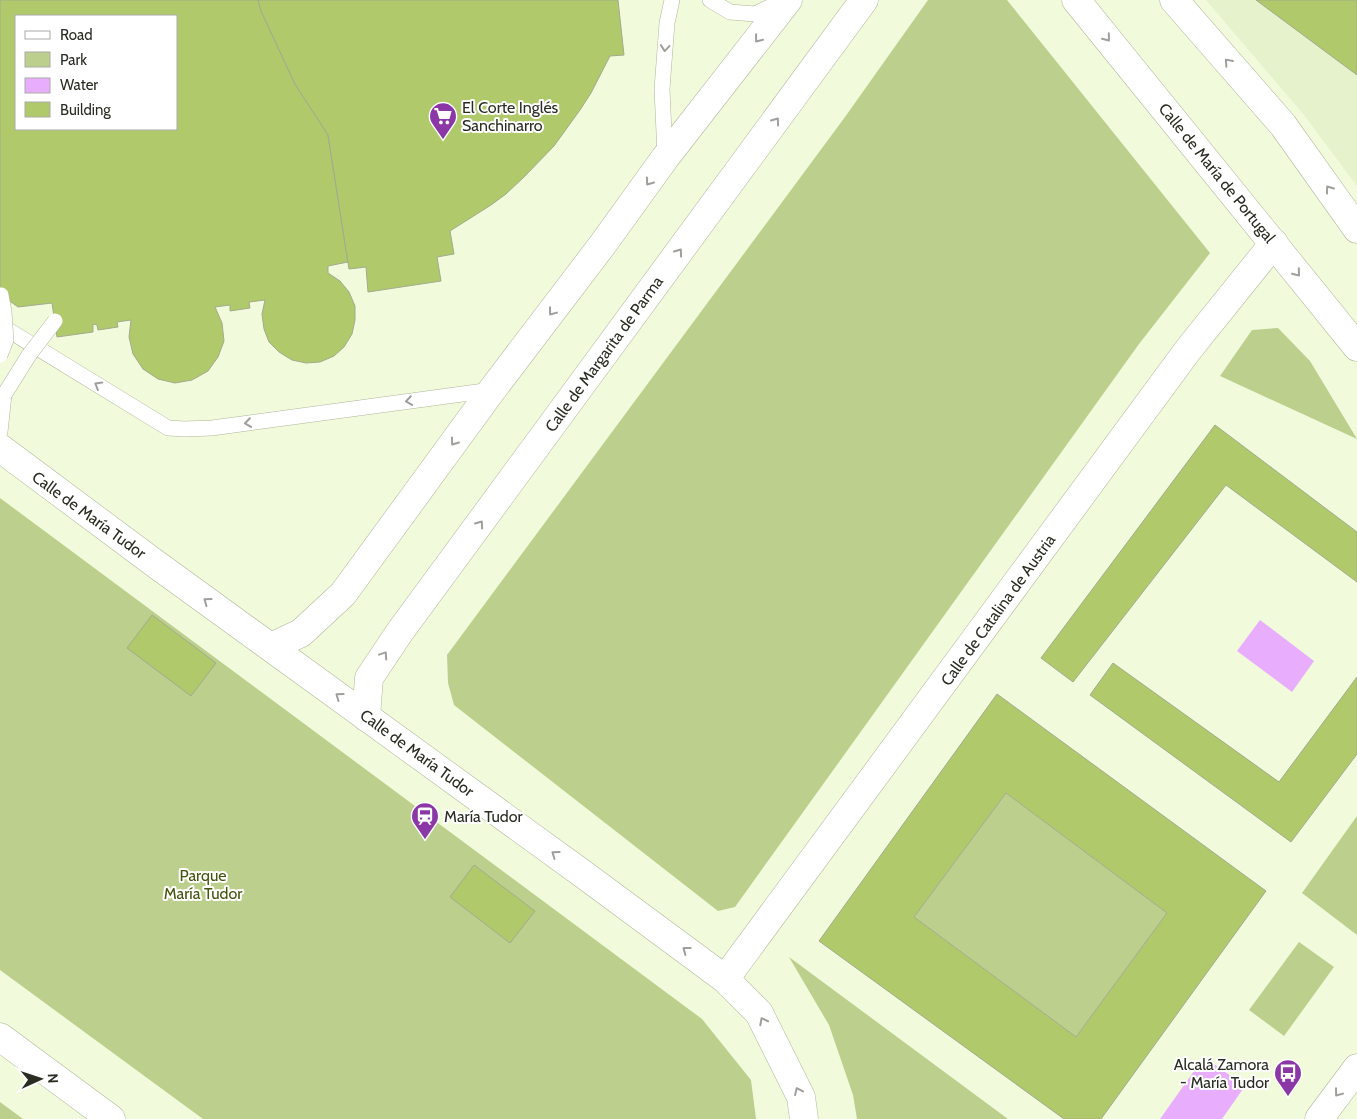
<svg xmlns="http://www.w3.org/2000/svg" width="1357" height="1119" viewBox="0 0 1357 1119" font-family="Cabin,sans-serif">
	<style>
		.built { fill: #e6f2cc }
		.green { fill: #bccf8c }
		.water { fill: #e8adfc }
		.building { fill: #b0c96b; stroke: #a2ab8e; fill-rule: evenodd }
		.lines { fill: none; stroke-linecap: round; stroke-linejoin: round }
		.lane-casing { stroke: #adb699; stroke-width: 16 }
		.street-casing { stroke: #adb699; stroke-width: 29 }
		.secondary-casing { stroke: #adb699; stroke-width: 29 }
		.lane { stroke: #fff; stroke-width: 15 }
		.street { stroke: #fff; stroke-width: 28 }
		.secondary { stroke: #fff; stroke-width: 28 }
		.lane-bridge-casing { stroke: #adb699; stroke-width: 16; stroke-linecap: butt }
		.lane-bridge { stroke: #fff; stroke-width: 15 }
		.oneway { stroke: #9fa09c }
		.labels { text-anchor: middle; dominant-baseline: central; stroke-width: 4; stroke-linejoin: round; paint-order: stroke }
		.poi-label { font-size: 16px; fill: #2a2d22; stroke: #fff; text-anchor: start }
		.street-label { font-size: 16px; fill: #2a2d22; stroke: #fff }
		.park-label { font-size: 16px; fill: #45540e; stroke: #fff }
	</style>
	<rect width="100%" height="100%" fill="#f1fbdc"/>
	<!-- built -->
	<path class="built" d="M 1206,0 L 1357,0 L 1357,186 L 1304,115 Z"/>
	<!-- green -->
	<g class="green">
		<path d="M 928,0 L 1007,0 L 1210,253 L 1139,344 L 735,907 L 718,911 L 454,705 L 448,683 L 447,655 L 845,117 Z"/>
		<path d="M 1278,328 L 1310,361 L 1357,439 L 1220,376 L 1252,330 Z"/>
		<path d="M 0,498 L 702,1019 L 751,1080 L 756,1119 L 203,1119 L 0,970 Z"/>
		<path d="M 1006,793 L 1167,913 L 1076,1037 L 914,917 Z"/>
		<path d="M 1357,816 L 1357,935 L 1302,893 Z"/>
		<path d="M 1299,942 L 1334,967 L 1284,1036 L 1249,1010 Z"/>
		<path d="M 789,957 L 1008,1119 L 857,1119 L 853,1095 L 829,1025 Z"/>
		<path d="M 0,1102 L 23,1119 L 0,1119 Z"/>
	</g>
	<!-- water -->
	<g class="water">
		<path d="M 1260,620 L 1314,661 L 1292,692 L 1237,651 Z"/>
		<path d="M 1204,1057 L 1245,1086 L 1222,1119 L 1160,1119 Z"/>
	</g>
	<!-- building -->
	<g class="building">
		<path d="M 0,0 L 258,0 L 261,11 L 295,84 L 328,135 L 348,262 L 328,266 L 328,273 L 340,281 L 349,292 L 355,306 L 355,320 L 352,334 L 344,347 L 334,356 L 320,362 L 306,363 L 292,360 L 279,352 L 269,342 L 264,329 L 262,314 L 265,300 L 249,302 L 250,308 L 230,311 L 230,305 L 215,307 L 222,323 L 224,341 L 218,357 L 208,371 L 192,380 L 175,383 L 158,379 L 143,369 L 133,354 L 129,337 L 131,320 L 117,322 L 118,327 L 98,330 L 97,325 L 93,324 L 93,332 L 57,337 L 52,303 L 18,307 L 0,294 ZM 16,16 L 176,16 L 176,129 L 16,129 Z"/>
		<path d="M 258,0 L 618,0 L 624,55 L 610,56 L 591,93 L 580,110 L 554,146 L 524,177 L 506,194 L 491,205 L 450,231 L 454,254 L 437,257 L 441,281 L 368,292 L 366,267 L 349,269 L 328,135 L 295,84 L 261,11 Z"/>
		<path d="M 1256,0 L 1357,0 L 1357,75 Z"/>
		<path d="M 1215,425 L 1357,532 L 1357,582 L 1226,485 L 1073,682 L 1041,658 Z"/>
		<path d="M 152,615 L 216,663 L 191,696 L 127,648 Z"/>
		<path d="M 1113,663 L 1279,782 L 1357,677 L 1357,754 L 1291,842 L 1090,695 Z"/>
		<path d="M 997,694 L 1266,891 L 1101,1119 L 1064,1119 L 819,941 ZM 1006,793 L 1167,913 L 1076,1037 L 914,917 Z"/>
		<path d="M 474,865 L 535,911 L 510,943 L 450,897 Z"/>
	</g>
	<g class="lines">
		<!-- lane casing -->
		<g class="lane-casing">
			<g id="lane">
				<path d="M 710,0 L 730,12 L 755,14 L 780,2"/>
				<path d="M 665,155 L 662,89 L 667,23 L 672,0"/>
				<path d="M 0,325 L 168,428 L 184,429 L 212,428 L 492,390"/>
				<path d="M 0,432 L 4,395"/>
			</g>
		</g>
		<!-- street casing -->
		<g class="street-casing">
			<g id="street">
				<path d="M 1076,0 L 1357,347"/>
				<path d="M 1174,0 L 1283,125 L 1357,229"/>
				<path d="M 0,448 L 153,562 L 583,874 L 725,979 L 759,1013 L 801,1097 L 804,1119"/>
				<path d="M 271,647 L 301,633 L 343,594 L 492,390 L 603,244 L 665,158 L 788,0"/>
				<path d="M 366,717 L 369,678 L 399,633 L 864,0"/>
				<path d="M 725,979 L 1188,350 L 1274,243"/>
				<path d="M 0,1037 L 111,1119"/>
			</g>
		</g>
		<!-- secondary casing -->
		<g class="secondary-casing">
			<path id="secondary" d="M 1319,1119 L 1357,1068"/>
		</g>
		<!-- lane -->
		<use href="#lane" class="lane"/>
		<!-- street -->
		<use href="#street" class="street"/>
		<!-- secondary -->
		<use href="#secondary" class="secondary"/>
		<!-- lane-bridge casing -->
		<g class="lane-bridge-casing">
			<g id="lane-bridge">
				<path d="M 0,355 L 6,340 L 4,312 L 1,295"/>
				<path d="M 4,395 L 29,355 L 55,321"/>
			</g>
		</g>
		<!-- lane-bridge -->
		<use href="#lane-bridge" class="lane-bridge"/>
	</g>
	<!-- one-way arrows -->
	<defs><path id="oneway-chevron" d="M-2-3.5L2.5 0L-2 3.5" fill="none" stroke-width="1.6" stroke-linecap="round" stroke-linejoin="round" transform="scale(1.25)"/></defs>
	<g class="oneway">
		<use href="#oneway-chevron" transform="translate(1107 38) rotate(51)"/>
		<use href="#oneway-chevron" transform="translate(758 39) rotate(128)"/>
		<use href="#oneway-chevron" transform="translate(665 48) rotate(95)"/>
		<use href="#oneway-chevron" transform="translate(1228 62) rotate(-131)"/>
		<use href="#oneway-chevron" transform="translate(776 121) rotate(-54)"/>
		<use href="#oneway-chevron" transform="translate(649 182) rotate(126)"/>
		<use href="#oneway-chevron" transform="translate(1329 189) rotate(-126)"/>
		<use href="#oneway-chevron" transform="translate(679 252) rotate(-54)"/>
		<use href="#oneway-chevron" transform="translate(1297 273) rotate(51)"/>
		<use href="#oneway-chevron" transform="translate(552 312) rotate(127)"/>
		<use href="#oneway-chevron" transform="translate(98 385) rotate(-149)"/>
		<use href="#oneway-chevron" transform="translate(409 401) rotate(172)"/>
		<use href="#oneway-chevron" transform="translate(248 423) rotate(172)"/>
		<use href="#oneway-chevron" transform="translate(454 442) rotate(126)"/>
		<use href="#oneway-chevron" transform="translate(480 524) rotate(-54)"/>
		<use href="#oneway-chevron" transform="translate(207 601) rotate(-144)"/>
		<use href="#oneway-chevron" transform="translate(384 655) rotate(-56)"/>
		<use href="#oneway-chevron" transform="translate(339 696) rotate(-144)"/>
		<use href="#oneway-chevron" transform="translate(555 854) rotate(-144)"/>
		<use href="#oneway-chevron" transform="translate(686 950) rotate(-143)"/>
		<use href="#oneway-chevron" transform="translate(763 1021) rotate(-117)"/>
		<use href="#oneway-chevron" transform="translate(798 1091) rotate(-115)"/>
		<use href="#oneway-chevron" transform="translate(1338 1093) rotate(127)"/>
	</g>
	<!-- icons -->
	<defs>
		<g id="supermarket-pin" transform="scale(1.4375)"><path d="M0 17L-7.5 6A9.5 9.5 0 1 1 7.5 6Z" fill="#8b37a5" stroke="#fff"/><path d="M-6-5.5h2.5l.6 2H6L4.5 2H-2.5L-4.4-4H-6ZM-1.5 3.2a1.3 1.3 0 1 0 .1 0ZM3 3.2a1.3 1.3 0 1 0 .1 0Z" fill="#fff"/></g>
		<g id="station-pin" transform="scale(1.4375)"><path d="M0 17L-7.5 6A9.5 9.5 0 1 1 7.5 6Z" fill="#8b37a5" stroke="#fff"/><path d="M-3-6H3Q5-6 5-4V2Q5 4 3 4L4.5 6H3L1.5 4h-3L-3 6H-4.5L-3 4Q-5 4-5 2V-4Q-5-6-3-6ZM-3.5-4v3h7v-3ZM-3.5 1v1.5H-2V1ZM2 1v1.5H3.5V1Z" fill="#fff"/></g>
		<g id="bus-pin" transform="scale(1.4375)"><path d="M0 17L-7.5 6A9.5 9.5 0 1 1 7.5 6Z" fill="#8b37a5" stroke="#fff"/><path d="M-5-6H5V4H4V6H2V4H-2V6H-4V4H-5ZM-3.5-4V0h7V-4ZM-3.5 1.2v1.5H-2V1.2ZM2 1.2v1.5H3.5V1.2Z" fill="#fff"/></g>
	</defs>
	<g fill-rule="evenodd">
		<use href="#supermarket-pin" x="443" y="116"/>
		<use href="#station-pin" x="425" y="816"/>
		<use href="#bus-pin" x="1288" y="1073"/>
	</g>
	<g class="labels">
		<!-- poi labels -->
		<g class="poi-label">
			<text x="462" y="107">El Corte Inglés<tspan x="462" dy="18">Sanchinarro</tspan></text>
			<text x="444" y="816">María Tudor</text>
			<text x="1269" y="1064" text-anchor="end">Alcalá Zamora<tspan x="1269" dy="18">- María Tudor</tspan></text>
		</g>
		<!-- street labels -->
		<g class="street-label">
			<text transform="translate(1217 173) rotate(51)">Calle de María de Portugal</text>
			<text transform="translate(604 354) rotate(-54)">Calle de Margarita de Parma</text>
			<text transform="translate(89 515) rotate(36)">Calle de María Tudor</text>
			<text transform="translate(998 610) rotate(-54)">Calle de Catalina de Austria</text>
			<text transform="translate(417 753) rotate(36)">Calle de María Tudor</text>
		</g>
		<!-- park labels -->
		<g class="park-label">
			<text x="203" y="875">Parque<tspan x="203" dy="18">María Tudor</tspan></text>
		</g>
	</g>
	<!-- legend -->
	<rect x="15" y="15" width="162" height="115" fill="#ffffff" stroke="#aaaba7"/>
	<rect x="25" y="31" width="25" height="8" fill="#ffffff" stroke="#aaaba7"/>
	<text x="60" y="40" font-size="15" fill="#2a2d22">Road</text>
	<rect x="25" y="52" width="25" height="15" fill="#bccf8c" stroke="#aaaba7"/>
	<text x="60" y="65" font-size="15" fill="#2a2d22">Park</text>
	<rect x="25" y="78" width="25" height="15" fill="#e8adfc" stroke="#aaaba7"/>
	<text x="60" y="90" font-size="15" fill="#2a2d22">Water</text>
	<rect x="25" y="102" width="25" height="15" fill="#b0c96b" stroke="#aaaba7"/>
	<text x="60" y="115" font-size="15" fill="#2a2d22">Building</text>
	<!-- north arrow -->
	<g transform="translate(40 1079) rotate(87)" stroke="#ffffff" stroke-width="4" paint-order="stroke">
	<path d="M0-4L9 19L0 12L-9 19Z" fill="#2a2d22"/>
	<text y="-8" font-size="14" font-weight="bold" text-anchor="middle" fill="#2a2d22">N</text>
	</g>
</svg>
